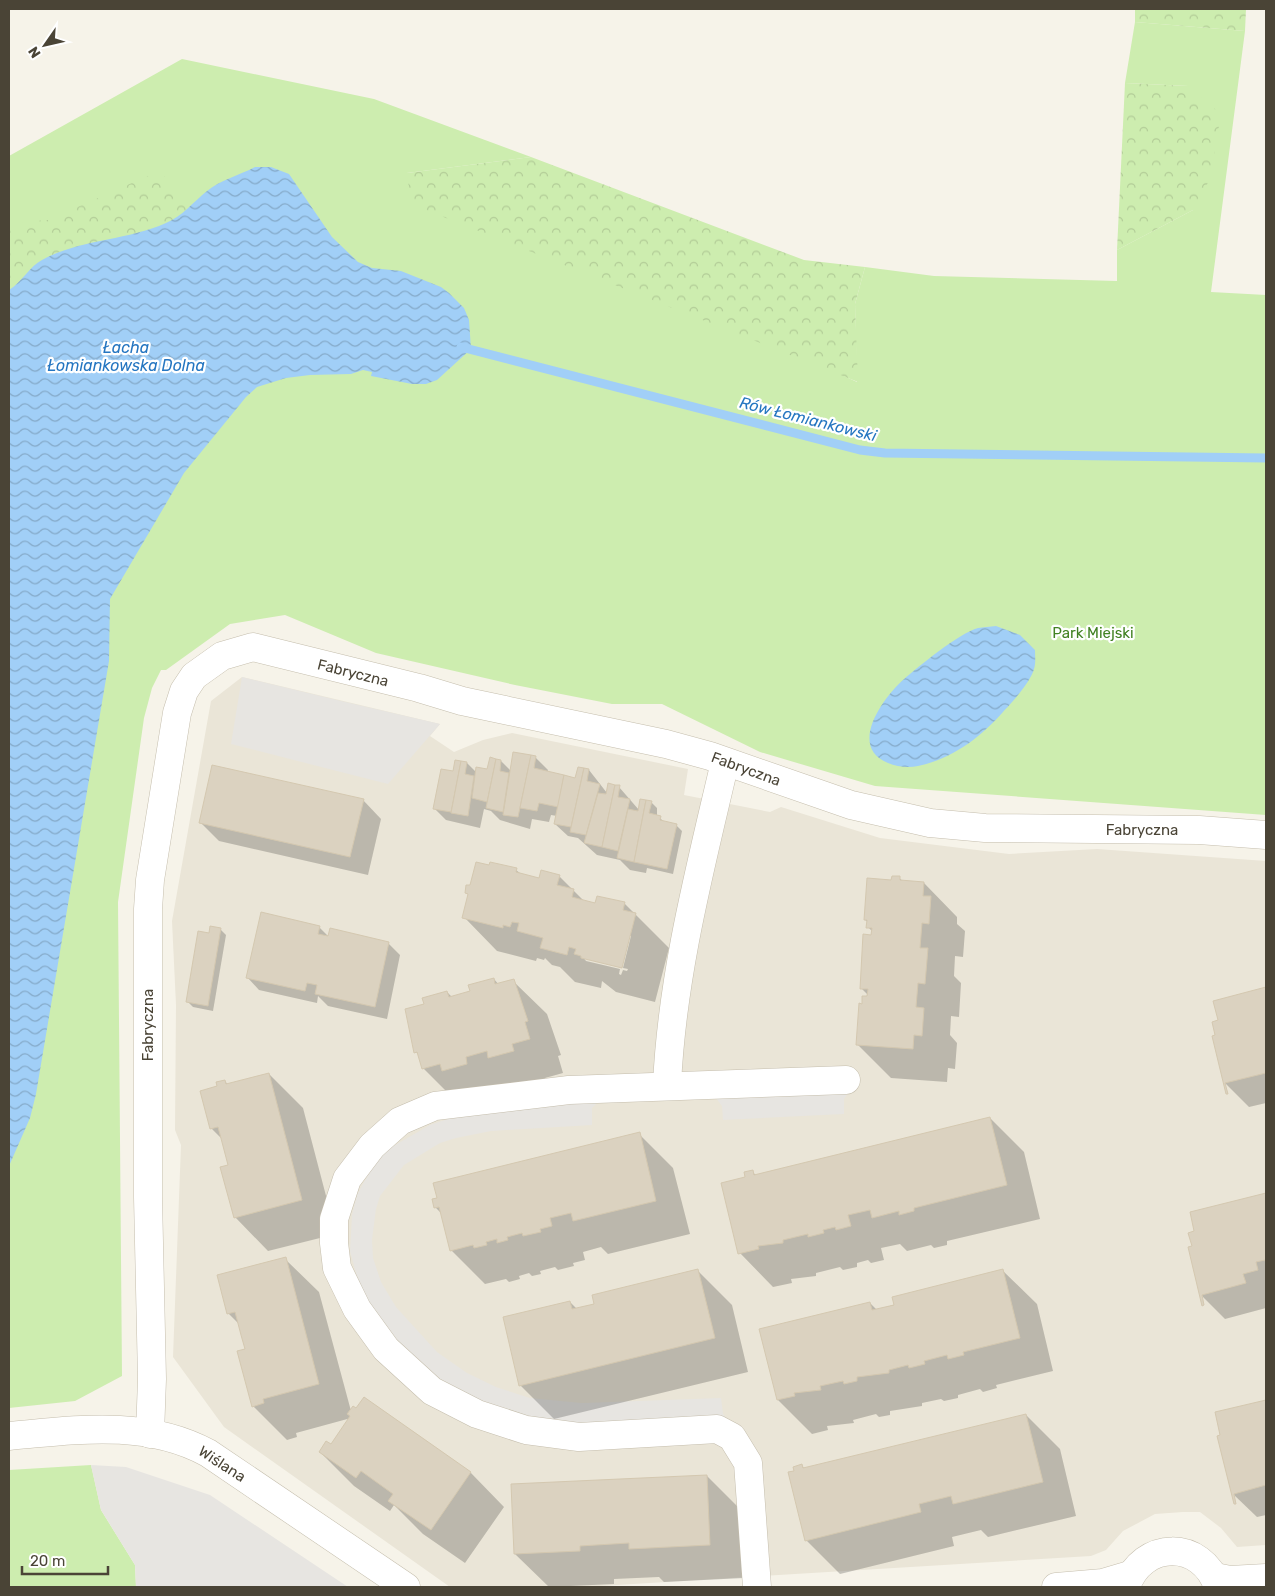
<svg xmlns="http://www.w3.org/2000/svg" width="1275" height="1596" viewBox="0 0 1275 1596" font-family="Rubik,sans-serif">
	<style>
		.residential { fill: #eae5d7 }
		.green { fill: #cdedaf }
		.forest { fill: url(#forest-crowns) }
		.parking { fill: #e7e5e1 }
		.water { fill: url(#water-waves) }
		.shadow { fill: #0003; fill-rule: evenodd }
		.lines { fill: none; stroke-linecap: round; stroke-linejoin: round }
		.stream { stroke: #a1cff7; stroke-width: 9 }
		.building { fill: #dbd2c0; stroke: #d4c8b0 }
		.minor-casing { stroke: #c5bead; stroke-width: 29 }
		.minor { stroke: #fff; stroke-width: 28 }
		.labels { text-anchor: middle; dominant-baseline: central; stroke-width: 4.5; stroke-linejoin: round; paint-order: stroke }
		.park-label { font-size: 15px; fill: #428223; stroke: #fff }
		.street-label { font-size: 15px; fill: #4a4436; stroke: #fff }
		.water-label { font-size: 16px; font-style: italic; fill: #2576c1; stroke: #fff }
	</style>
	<defs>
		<pattern id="forest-crowns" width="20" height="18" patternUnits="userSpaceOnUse" patternTransform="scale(1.25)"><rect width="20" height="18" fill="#cdedaf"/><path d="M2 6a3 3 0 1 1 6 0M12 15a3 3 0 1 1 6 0" fill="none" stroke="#b2cc97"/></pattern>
		<pattern id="water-waves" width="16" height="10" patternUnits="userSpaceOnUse" patternTransform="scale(1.25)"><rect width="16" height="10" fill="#a1cff7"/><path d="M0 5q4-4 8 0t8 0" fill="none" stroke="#85aac9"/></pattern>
	</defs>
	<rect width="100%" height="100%" fill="#f6f3e9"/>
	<!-- residential -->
	<path class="residential" d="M 242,677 L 440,724 L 430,736 L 454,752 L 483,740 L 512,733 L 688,769 L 684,795 L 770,812 L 781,807 L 880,838 L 1009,854 L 1097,849 L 1266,861 L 1266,1545 L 1237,1547 L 1221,1528 L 1200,1512 L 1183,1512 L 1155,1514 L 1123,1531 L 1106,1550 L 1091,1556 L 584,1587 L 450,1587 L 224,1427 L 173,1357 L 181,1145 L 175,1130 L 176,1005 L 172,921 L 211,701 Z"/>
	<!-- green -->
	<g class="green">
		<path d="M 1135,22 L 1245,31 L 1211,292 L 1266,295 L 1266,815 L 875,786 L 760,752 L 662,704 L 612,704 L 515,685 L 376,653 L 285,615 L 230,624 L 166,670 L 161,670 L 152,688 L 144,718 L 118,902 L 122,1376 L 75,1401 L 9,1408 L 9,156 L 182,59 L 374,99 L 531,157 L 407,173 L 857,382 L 855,304 L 865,267 L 934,276 L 1117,281 L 1117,250 L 1193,210 L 1188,86 L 1125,83 Z"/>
		<path d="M 91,1465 L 101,1510 L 135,1565 L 136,1587 L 9,1587 L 9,1470 Z"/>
	</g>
	<!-- forest -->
	<g class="forest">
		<path d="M 1135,9 L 1246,9 L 1245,31 L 1135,22 Z"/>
		<path d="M 1125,83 L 1188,86 L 1221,114 L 1210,179 L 1193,210 L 1117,250 Z"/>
		<path d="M 531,157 L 804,260 L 865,267 L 855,304 L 858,382 L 411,204 L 407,173 Z"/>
		<path d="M 159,171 L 194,205 C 185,211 175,220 165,224 C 128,239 86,240 50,256 C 33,264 24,280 9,290 L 9,223 L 48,220 Z"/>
	</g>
	<!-- parking -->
	<g class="parking">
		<path d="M 242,677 L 341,701 L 440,724 L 388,784 L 231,744 Z"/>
		<path d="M 849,1092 L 844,1099 L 844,1114 L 723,1120 L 722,1106 L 716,1098 Z"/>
		<path d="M 598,1102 L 592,1108 L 592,1125 L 491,1131 L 456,1138 L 440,1143 L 404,1165 L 380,1196 L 376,1209 L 372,1240 L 373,1258 L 381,1282 L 396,1307 L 437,1352 L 467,1373 L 496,1387 L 530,1398 L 582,1403 L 721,1398 L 723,1414 L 728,1420 L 607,1425 L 546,1423 L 495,1409 L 432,1375 L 390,1335 L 371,1308 L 360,1288 L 350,1251 L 352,1215 L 357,1195 L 364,1182 L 375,1164 L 390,1148 L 430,1125 L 466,1113 L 495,1108 Z"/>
		<path d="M 91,1465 L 126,1467 L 210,1495 L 348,1587 L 136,1587 L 135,1565 L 101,1510 Z"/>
	</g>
	<!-- water -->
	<g class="water">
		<path d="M 255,167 L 271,167 L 289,174 L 332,237 L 358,262 L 372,268 L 401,271 L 441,287 L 449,293 L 464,308 L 469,320 L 471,349 L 437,380 L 426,384 L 412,384 L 371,376 L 372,372 L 363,370 L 351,374 L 310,375 L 286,378 L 257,387 L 246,397 L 184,473 L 110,599 L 109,661 L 36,1094 L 30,1118 L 9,1166 L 9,290 C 22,282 30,266 42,260 C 80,239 126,241 166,223 C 183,216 193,202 207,191 C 220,180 240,175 255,167 Z"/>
		<path d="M 996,626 L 1020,635 L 1035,650 C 1035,656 1036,663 1034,669 C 1031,681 1012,703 1003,712 C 981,737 952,759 918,766 C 909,768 897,767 888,763 C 848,747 882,699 903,680 C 918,667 959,633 978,628 C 983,627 990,627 996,626 Z"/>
	</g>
	<!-- shadow -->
	<g class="shadow">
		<path d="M 514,754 L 536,758 L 548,770 L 547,773 L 576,780 L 579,768 L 589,770 L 607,793 L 619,787 L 639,810 L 651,802 L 657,808 L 657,816 L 666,823 L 676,825 L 682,831 L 673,874 L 647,868 L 646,873 L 630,870 L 620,860 L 597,855 L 578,838 L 568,836 L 555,824 L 557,816 L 551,815 L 549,822 L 532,819 L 530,829 L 500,820 L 491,811 L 484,809 L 480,828 L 446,820 L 434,808 L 454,773 L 456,761 L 467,763 L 476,772 L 488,770 L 491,759 L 501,761 L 511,771 Z"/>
		<path d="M 363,800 L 381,819 L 368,875 L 219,841 L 200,822 Z"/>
		<path d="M 516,870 L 521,874 L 540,879 L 559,876 L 585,902 L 596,905 L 624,903 L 669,948 L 655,1002 L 616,992 L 602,981 L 601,988 L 575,982 L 560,967 L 552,965 L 545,958 L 544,960 L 537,958 L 536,961 L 497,951 L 464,917 L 469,895 L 466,892 ZM 628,936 L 631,936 L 623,968 L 628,969 L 627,971 L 623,970 L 621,975 L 619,974 L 620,969 L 586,961 L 583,957 Z"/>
		<path d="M 899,878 L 904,882 L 924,883 L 957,917 L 957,924 L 965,931 L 963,957 L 955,956 L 954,976 L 961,983 L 959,1017 L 951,1016 L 950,1035 L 957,1043 L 955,1069 L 948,1068 L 947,1082 L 891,1078 L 858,1045 L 863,1005 L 869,996 L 861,988 L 873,932 L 868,927 L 868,922 L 865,920 L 893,881 Z"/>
		<path d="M 319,927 L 329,937 L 388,943 L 400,955 L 387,1019 L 328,1006 L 318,996 L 317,1003 L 259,990 L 247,977 Z"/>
		<path d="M 220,929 L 226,935 L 213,1011 L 193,1007 L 188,1002 L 210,934 Z"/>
		<path d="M 494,979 L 499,985 L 513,981 L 547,1014 L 561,1055 L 558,1056 L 563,1073 L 545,1078 L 547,1084 L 457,1102 L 423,1068 L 420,1056 L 416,1052 L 425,1005 L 447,992 L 452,997 L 471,992 Z"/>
		<path d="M 1266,989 L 1266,1103 L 1249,1107 L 1225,1083 L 1217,1036 L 1220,1021 L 1215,1001 Z"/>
		<path d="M 269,1074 L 303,1108 L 336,1234 L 268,1251 L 235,1217 L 230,1166 L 223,1140 L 212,1129 L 202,1092 L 219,1087 L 225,1081 L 228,1085 Z"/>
		<path d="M 990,1118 L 1024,1152 L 1040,1219 L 947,1241 L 947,1245 L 934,1248 L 931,1245 L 907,1251 L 900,1244 L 881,1248 L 884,1260 L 871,1263 L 868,1260 L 857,1263 L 857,1267 L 843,1270 L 840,1267 L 816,1273 L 816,1276 L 791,1279 L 792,1283 L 773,1287 L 740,1253 L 746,1178 L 752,1172 L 756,1175 Z"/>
		<path d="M 639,1134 L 673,1168 L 690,1234 L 608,1254 L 601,1247 L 583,1252 L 585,1260 L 573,1263 L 574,1266 L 558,1270 L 555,1267 L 540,1271 L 541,1274 L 532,1276 L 529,1273 L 519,1276 L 520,1279 L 509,1282 L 506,1279 L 485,1284 L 451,1250 L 442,1214 L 436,1208 Z"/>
		<path d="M 1266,1194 L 1266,1308 L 1225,1319 L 1201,1295 L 1193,1247 L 1196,1232 L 1191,1213 Z"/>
		<path d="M 285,1259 L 319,1292 L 351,1411 L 356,1410 L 364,1399 L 471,1473 L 504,1507 L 465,1563 L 423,1534 L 394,1505 L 390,1511 L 354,1486 L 320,1452 L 331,1446 L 351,1418 L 296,1433 L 297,1437 L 287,1440 L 253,1406 L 247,1350 L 240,1325 L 228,1313 Z"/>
		<path d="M 698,1271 L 732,1305 L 748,1372 L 554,1419 L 520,1385 L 570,1302 L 577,1309 L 595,1304 Z"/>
		<path d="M 1003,1271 L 1037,1304 L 1053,1371 L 996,1385 L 997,1388 L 983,1392 L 980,1389 L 958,1395 L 958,1398 L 944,1401 L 941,1399 L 922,1403 L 922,1406 L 890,1411 L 890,1415 L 879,1417 L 876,1414 L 853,1420 L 854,1423 L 827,1426 L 828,1430 L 812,1434 L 778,1400 L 870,1303 L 877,1310 Z"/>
		<path d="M 1266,1401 L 1266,1515 L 1257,1517 L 1233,1494 L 1216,1413 Z"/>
		<path d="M 1026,1415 L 1060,1449 L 1076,1516 L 988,1537 L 981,1530 L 952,1537 L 954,1546 L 840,1574 L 806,1540 L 802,1466 L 805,1469 Z"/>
		<path d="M 707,1476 L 741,1510 L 744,1578 L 664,1582 L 659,1577 L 614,1579 L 614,1584 L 549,1587 L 515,1554 Z"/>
	</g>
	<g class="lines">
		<!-- stream -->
		<path class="stream" d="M 461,347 L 860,450 L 885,453 L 1266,458"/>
	</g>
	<!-- building -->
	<g class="building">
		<path d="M 513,752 L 531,755 L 518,817 L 503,815 Z"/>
		<path d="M 531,755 L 536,756 L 534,768 L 564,775 L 558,807 L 539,803 L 537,811 L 520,808 Z"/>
		<path d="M 490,757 L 496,759 L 487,802 L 472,798 L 476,767 L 487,769 Z"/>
		<path d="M 496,759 L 501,760 L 500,771 L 509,773 L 503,812 L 486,808 Z"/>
		<path d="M 455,760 L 461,761 L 451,812 L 433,809 L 441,769 L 453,771 Z"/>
		<path d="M 461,761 L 467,762 L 465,774 L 474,776 L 468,816 L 451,813 Z"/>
		<path d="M 212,765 L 364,799 L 350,857 L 199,823 Z"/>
		<path d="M 578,767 L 584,768 L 571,827 L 554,824 L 564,775 L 575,778 Z"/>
		<path d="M 584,768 L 589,769 L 587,781 L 600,784 L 586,835 L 570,832 Z"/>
		<path d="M 608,783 L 615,785 L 602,847 L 584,843 L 598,793 L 606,794 Z"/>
		<path d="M 615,785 L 620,785 L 618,797 L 630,799 L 618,851 L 602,847 Z"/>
		<path d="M 640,799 L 646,800 L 634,862 L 617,858 L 628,809 L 638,811 Z"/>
		<path d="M 646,800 L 652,801 L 649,813 L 661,816 L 660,820 L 677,824 L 667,869 L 634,862 Z"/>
		<path d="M 476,862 L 489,865 L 490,862 L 517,868 L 516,872 L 539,878 L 541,870 L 560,875 L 557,885 L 574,889 L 572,897 L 595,903 L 597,896 L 625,902 L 623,910 L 636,913 L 622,968 L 581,958 L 581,956 L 574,954 L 576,949 L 569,947 L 567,955 L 540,948 L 543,938 L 517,931 L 519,923 L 512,922 L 510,927 L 503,925 L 503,928 L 462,918 L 468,894 L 465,893 L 466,885 L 470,885 Z"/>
		<path d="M 892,876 L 900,876 L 900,880 L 924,882 L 923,896 L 931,896 L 929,924 L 922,923 L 920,948 L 928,948 L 925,984 L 918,983 L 916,1007 L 924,1008 L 922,1036 L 914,1035 L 913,1049 L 856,1045 L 859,1003 L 862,1004 L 862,996 L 867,996 L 868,989 L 860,989 L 863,934 L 871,935 L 872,928 L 866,928 L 867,920 L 864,920 L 867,878 L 891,880 Z"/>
		<path d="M 261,912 L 320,926 L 318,934 L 328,936 L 330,928 L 389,942 L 375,1007 L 315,994 L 317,985 L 307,983 L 305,991 L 246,978 Z"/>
		<path d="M 210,926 L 221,928 L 208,1006 L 186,1002 L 198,931 L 209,933 Z"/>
		<path d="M 494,978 L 495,984 L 514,979 L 528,1021 L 525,1022 L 530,1039 L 512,1044 L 514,1051 L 488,1058 L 487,1051 L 466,1057 L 467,1064 L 442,1071 L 440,1064 L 422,1069 L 417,1052 L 414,1053 L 405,1009 L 424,1004 L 422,998 L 447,991 L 449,997 L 470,991 L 468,985 Z"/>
		<path d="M 1266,987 L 1266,1073 L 1225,1083 L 1228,1094 L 1226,1094 L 1212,1036 L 1215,1035 L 1212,1022 L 1218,1020 L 1213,1001 Z"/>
		<path d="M 269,1073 L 302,1200 L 234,1218 L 220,1167 L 228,1165 L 218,1127 L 210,1129 L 200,1091 L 217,1086 L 216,1082 L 225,1080 L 226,1084 Z"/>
		<path d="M 990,1117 L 1007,1185 L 914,1208 L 914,1211 L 899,1215 L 899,1211 L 872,1218 L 870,1210 L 848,1215 L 851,1226 L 836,1230 L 835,1227 L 823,1230 L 824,1233 L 808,1237 L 808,1234 L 783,1240 L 783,1243 L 758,1246 L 759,1249 L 738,1254 L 721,1183 L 745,1177 L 744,1172 L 753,1170 L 754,1175 Z"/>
		<path d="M 640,1132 L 656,1201 L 573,1221 L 571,1213 L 550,1218 L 552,1226 L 540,1229 L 541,1232 L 523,1236 L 522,1233 L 507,1237 L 508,1240 L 497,1243 L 497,1239 L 486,1242 L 487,1245 L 474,1248 L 473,1245 L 450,1251 L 439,1207 L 434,1208 L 432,1199 L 437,1198 L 433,1183 Z"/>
		<path d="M 1266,1193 L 1266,1264 L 1265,1260 L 1256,1262 L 1258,1270 L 1243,1274 L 1246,1283 L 1202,1295 L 1204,1305 L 1202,1306 L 1188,1247 L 1192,1246 L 1188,1233 L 1194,1231 L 1190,1212 Z"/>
		<path d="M 286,1257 L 319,1384 L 263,1399 L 264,1403 L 252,1407 L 237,1351 L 245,1349 L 241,1335 L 235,1312 L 227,1314 L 217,1275 Z"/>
		<path d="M 698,1269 L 715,1338 L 519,1386 L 503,1317 L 570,1301 L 572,1309 L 594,1304 L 592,1295 Z"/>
		<path d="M 1003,1269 L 1020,1338 L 963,1352 L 964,1355 L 948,1359 L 947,1355 L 924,1361 L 925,1364 L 909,1368 L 908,1365 L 889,1370 L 889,1373 L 857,1377 L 857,1381 L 844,1384 L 843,1381 L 820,1386 L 821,1390 L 794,1393 L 795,1396 L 777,1400 L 759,1329 L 870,1302 L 872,1310 L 894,1305 L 892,1297 Z"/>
		<path d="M 364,1397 L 471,1472 L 431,1530 L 388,1501 L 393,1494 L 361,1471 L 356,1478 L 319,1452 L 326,1441 L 331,1444 L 350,1416 L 347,1414 L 353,1406 L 356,1408 Z"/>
		<path d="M 1266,1400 L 1266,1485 L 1234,1494 L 1236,1504 L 1234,1504 L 1217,1436 L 1220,1435 L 1215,1412 Z"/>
		<path d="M 1026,1414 L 1043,1482 L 953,1504 L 951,1496 L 919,1504 L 921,1512 L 805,1541 L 788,1472 L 794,1471 L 793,1467 L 802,1464 L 803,1468 Z"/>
		<path d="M 707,1475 L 710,1545 L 629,1549 L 629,1543 L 580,1546 L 580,1551 L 514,1554 L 511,1484 Z"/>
	</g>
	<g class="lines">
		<!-- minor casing -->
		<g class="minor-casing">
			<g id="minor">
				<path d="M 667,1085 C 672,975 700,869 725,762"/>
				<path d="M 150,1434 L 152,1379 L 148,1197 L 148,909 L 150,880 L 177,713 L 184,691 L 194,676 L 222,656 L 253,647 L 419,688 L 462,701 L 666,744 L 710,756 L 851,805 L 930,823 L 985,828 L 1199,830 L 1266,835"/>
				<path d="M 9,1436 C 76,1430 145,1419 208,1453 L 406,1587"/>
				<path d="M 1215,1577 L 1230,1580 L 1266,1578"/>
				<path d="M 757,1587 L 748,1463 L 732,1437 L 717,1429 L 579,1437 L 526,1430 L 477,1414 L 432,1391 L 386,1349 L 357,1309 L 337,1268 L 334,1243 L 334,1219 L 347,1179 L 372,1146 L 400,1121 L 435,1106 L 569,1090 L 846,1080"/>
				<path d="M 1056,1587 L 1103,1583 L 1130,1575"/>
				<path d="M 1126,1587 C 1142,1540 1202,1539 1218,1587"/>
			</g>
		</g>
		<!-- minor -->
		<use href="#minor" class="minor"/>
	</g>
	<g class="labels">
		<!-- park labels -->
		<g class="park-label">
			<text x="1093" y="633">Park Miejski</text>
		</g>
		<!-- street labels -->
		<g class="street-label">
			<text transform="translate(353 673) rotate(14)">Fabryczna</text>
			<text transform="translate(746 769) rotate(20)">Fabryczna</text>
			<text x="1142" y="830">Fabryczna</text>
			<text transform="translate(148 1025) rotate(-90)">Fabryczna</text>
			<text transform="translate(222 1464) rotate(33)">Wiślana</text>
		</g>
		<!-- water labels -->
		<g class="water-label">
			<text x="126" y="347">Łacha<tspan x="126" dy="18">Łomiankowska Dolna</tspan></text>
			<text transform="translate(808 419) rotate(14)">Rów Łomiankowski</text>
		</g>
	</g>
	<!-- border -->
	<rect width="1275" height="1596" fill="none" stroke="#4a4436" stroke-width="20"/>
	<!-- north arrow -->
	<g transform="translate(45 45) rotate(236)" stroke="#ffffff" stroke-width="4" paint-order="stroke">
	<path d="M0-4L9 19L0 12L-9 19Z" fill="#4a4436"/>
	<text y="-8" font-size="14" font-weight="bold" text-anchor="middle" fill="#4a4436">N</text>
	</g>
	<!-- scale -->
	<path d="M22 1566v8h86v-8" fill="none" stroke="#4a4436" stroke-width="2.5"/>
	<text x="30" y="1566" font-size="15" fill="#4a4436" stroke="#ffffff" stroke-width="4" paint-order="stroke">20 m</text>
</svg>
